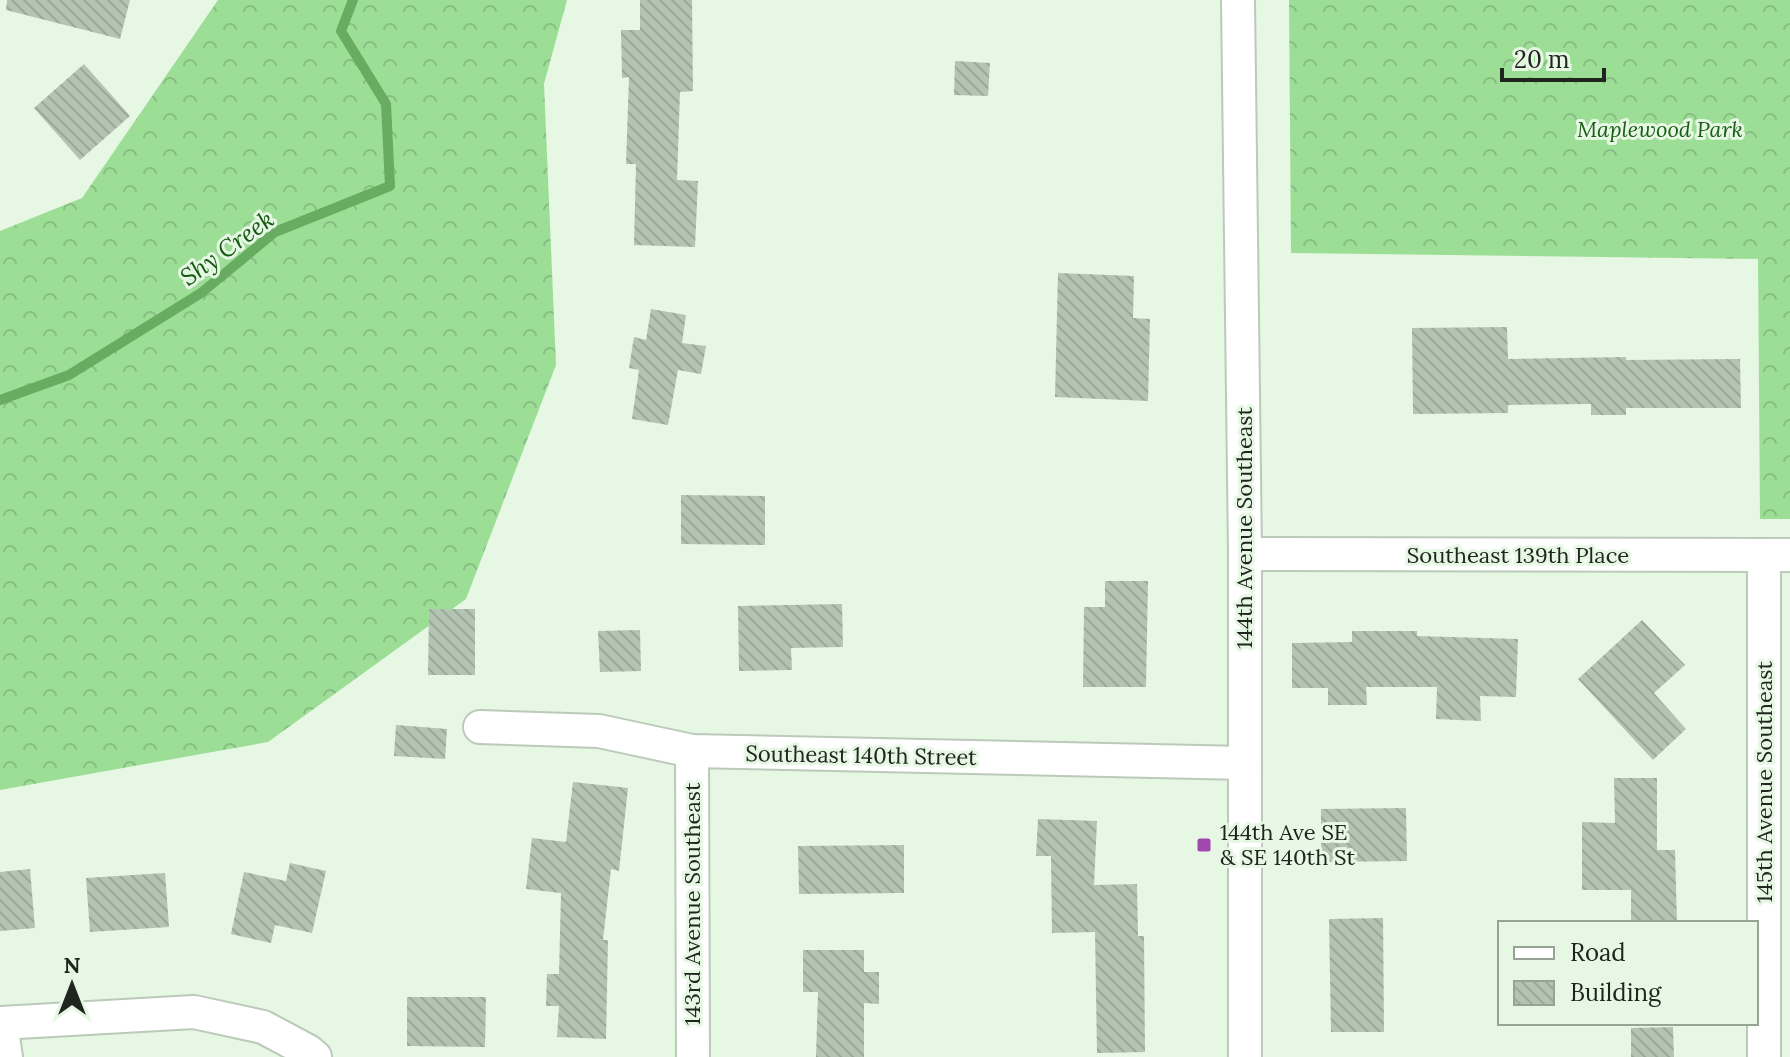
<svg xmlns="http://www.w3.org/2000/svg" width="1790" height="1057" viewBox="0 0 1790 1057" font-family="Lora,serif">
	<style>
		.forest { fill: url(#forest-crowns) }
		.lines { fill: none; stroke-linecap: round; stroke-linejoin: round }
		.stream { stroke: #67ac61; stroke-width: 10 }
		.building { fill: url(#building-back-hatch) }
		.minor-casing { stroke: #bbcab9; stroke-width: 36 }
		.minor { stroke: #fff; stroke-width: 32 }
		.poi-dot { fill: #a246b0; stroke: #e6f7e4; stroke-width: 3 }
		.labels { text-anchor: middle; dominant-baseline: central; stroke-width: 6; stroke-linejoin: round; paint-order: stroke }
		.park-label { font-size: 22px; font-style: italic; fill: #185e15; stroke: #e6f7e4 }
		.street-label { font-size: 22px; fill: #20261f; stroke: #e6f7e4 }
		.poi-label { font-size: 22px; fill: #20261f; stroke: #e6f7e4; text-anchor: start }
		.water-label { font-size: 24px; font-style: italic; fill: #145b11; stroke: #e6f7e4 }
	</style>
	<defs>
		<pattern id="forest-crowns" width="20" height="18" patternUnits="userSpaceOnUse" patternTransform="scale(2)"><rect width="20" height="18" fill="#9dde97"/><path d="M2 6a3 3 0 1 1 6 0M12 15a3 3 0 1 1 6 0" fill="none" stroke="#87be82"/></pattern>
		<pattern id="building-back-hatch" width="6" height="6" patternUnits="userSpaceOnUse" patternTransform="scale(2)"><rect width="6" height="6" fill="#b4c4b2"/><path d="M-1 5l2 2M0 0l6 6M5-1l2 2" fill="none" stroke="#9aa899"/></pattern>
	</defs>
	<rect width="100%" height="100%" fill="#e6f7e4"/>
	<!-- forest -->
	<g class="forest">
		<path d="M 218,0 L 567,0 L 544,84 L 556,365 L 466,599 L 268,742 L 0,790 L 0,231 L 82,198 Z"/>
		<path d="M 1289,0 L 1790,0 L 1790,519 L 1760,519 L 1758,259 L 1291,253 Z"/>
	</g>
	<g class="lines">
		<!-- stream -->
		<path class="stream" d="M 0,400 L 69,375 L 201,293 L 275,232 L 390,186 L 386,104 L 341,31 L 353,0"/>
	</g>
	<!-- building -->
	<g class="building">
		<path d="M 7,0 L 130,0 L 120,39 L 6,10 Z"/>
		<path d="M 640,0 L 692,0 L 693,91 L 680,92 L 677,180 L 698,181 L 695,247 L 634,245 L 636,164 L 626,164 L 629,77 L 622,78 L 621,30 L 640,30 Z"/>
		<path d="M 955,61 L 990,63 L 988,96 L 954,95 Z"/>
		<path d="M 84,64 L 130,116 L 80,160 L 34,108 Z"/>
		<path d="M 1058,273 L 1134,276 L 1133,318 L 1150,319 L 1148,401 L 1055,397 Z"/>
		<path d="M 651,309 L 686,315 L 682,343 L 706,346 L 701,374 L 678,370 L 668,425 L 632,419 L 639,370 L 629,368 L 634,337 L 646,340 Z"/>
		<path d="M 1507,327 L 1508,359 L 1626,357 L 1626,360 L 1740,359 L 1741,408 L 1626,408 L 1626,415 L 1591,415 L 1591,404 L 1508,405 L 1508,413 L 1413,414 L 1412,328 Z"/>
		<path d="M 681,495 L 765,496 L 765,545 L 681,544 Z"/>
		<path d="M 1105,581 L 1148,581 L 1146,687 L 1083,687 L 1084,607 L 1105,607 Z"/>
		<path d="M 842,604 L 843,647 L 791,648 L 792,670 L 739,671 L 738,606 Z"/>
		<path d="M 429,609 L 475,609 L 475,675 L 428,675 Z"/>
		<path d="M 1642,620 L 1685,665 L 1654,693 L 1686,729 L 1653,760 L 1578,679 Z"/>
		<path d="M 640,630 L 641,671 L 600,672 L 598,631 Z"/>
		<path d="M 1352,631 L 1417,631 L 1417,636 L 1518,639 L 1516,697 L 1480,696 L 1481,721 L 1436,719 L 1437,687 L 1366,687 L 1367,705 L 1328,705 L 1328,688 L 1292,688 L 1292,643 L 1352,642 Z"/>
		<path d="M 396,725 L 447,729 L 445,759 L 394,756 Z"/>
		<path d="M 1614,778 L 1657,778 L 1657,850 L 1675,850 L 1677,923 L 1631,923 L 1631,890 L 1582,890 L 1582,822 L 1615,823 Z"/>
		<path d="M 573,782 L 628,788 L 619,871 L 611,869 L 603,940 L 608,940 L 606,1039 L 557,1037 L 559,1006 L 546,1006 L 547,974 L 559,974 L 561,893 L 526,889 L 532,838 L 566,842 Z"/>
		<path d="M 1406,808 L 1407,861 L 1321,862 L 1321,809 Z"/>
		<path d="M 1038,819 L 1097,821 L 1094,885 L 1137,884 L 1138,936 L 1144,936 L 1145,1052 L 1097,1053 L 1095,932 L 1052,933 L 1051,856 L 1036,856 Z"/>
		<path d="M 904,845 L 904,893 L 799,894 L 798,846 Z"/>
		<path d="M 290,863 L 326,871 L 312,933 L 275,925 L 271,943 L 231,934 L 244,872 L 286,881 Z"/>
		<path d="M 30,869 L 35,928 L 0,931 L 0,872 Z"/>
		<path d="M 165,873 L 169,927 L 90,932 L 86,878 Z"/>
		<path d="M 1383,918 L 1384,1032 L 1331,1032 L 1329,919 Z"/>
		<path d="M 803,950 L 864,950 L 864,972 L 879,972 L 879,1004 L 864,1003 L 864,1057 L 816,1057 L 818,992 L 803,992 Z"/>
		<path d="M 407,997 L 486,997 L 485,1047 L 407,1046 Z"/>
		<path d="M 1673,1027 L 1674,1057 L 1631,1057 L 1631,1028 Z"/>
	</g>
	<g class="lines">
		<!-- minor casing -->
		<g class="minor-casing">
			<g id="minor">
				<path d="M 1238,0 L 1245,554 L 1245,1057"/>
				<path d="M 1245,554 L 1790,555"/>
				<path d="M 1764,555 L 1764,1057"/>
				<path d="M 480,727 L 599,731 L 692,751 L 1245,763"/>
				<path d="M 692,751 L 693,1057"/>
				<path d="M 0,1023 L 194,1012 L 263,1027 L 308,1051 L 315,1057"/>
				<path d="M 1,1023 L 6,1057"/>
			</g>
		</g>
		<!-- minor -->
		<use href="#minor" class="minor"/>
	</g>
	<!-- markers -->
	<rect class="poi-dot" x="1196" y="837" width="16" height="16" rx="4"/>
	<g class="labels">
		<!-- park labels -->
		<g class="park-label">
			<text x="1660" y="129">Maplewood Park</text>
		</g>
		<!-- street labels -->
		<g class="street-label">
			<text transform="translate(1244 528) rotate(-90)">144th Avenue Southeast</text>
			<text x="1518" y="555">Southeast 139th Place</text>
			<text transform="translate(861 755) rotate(1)">Southeast 140th Street</text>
			<text transform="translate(1764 782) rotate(-90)">145th Avenue Southeast</text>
			<text transform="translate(692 904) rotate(-90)">143rd Avenue Southeast</text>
		</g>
		<!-- poi labels -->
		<g class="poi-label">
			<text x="1220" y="832">144th Ave SE<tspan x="1220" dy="25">&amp; SE 140th St</tspan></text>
		</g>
		<!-- water labels -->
		<g class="water-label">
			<text transform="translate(227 248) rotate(-36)">Shy Creek</text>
		</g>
	</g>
	<!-- legend -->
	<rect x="1498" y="921" width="260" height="104" fill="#e6f7e4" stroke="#97a395" stroke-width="2"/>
	<rect x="1514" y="947" width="40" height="12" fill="#ffffff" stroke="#97a395" stroke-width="2"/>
	<text x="1570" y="961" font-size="24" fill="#20261f">Road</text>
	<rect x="1514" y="981" width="40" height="24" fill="url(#building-back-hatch)" stroke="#97a395" stroke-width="2"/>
	<text x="1570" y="1001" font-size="24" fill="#20261f">Building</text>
	<!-- north arrow -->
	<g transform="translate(72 985)" stroke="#e6f7e4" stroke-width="6" paint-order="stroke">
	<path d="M0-6L14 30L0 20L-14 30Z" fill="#20261f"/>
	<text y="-12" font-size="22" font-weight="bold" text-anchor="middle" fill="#20261f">N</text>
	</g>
	<!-- scale -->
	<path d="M1502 68v12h102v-12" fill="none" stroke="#20261f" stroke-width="4"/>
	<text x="1514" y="68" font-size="24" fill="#20261f" stroke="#e6f7e4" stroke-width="6" paint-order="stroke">20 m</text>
</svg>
